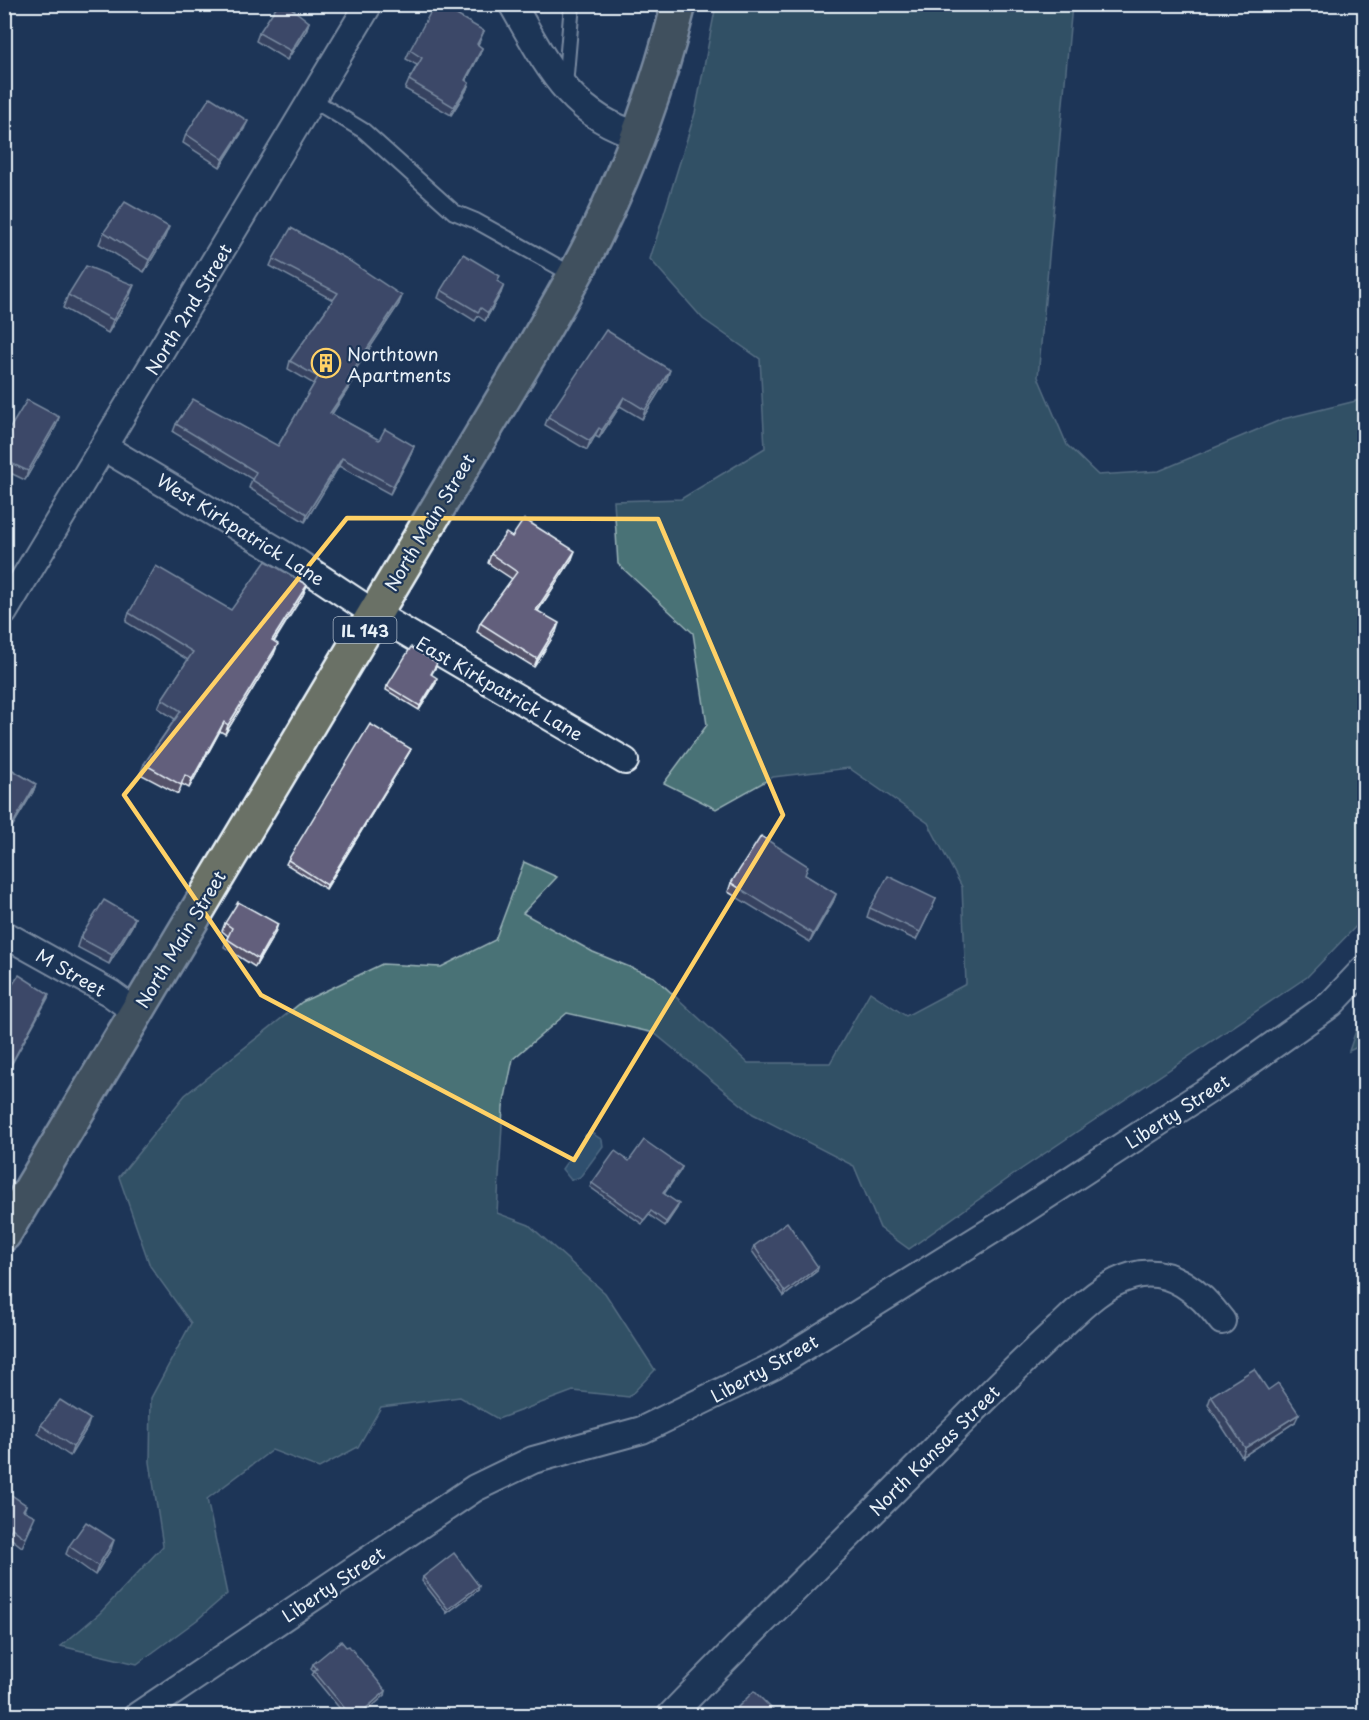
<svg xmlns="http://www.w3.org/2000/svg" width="1369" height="1720" viewBox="0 0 1369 1720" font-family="'Playpen Sans',sans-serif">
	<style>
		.green { fill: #4a7276; stroke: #99b2b7; stroke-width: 1.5 }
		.water { fill: #457089; stroke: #86a4b5; stroke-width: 1.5 }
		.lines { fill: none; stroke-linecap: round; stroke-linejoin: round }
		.service-casing { stroke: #e8f1f8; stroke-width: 18 }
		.minor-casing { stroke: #e8f1f8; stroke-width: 30 }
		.primary-casing { stroke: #e8f1f8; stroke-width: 38 }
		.service { stroke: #1d3557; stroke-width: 14 }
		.minor { stroke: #1d3557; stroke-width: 26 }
		.primary { stroke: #6a7166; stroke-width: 33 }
		.wall { fill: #54526b; stroke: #e8f1f8; stroke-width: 1.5 }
		.shaded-wall { fill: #454257; stroke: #e8f1f8; stroke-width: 1.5 }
		.building { fill: #625f7c; stroke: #e8f1f8; stroke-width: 1.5 }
		.marked { fill: none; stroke: #ffd166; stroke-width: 4.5; stroke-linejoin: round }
		.labels { text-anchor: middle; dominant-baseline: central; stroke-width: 4.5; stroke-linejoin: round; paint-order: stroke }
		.shield { fill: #1d3557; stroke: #abb9c8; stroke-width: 1.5 }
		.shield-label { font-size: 16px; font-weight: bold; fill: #e8f1f8 }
		.street-label { font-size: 18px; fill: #e8f1f8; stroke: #1d3557 }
		.poi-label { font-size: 18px; fill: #e8f1f8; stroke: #1d3557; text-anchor: start }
	</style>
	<rect width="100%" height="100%" fill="#1d3557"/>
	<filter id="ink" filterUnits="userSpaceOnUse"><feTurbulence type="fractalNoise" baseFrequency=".0167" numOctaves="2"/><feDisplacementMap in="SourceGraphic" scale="12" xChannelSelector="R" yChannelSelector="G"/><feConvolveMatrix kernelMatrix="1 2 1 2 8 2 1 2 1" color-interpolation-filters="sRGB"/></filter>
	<g filter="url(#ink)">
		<!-- green -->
		<g class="green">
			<path d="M 716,5 L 1072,5 L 1038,377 L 1067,445 L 1098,475 L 1159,471 L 1283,419 L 1364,399 L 1364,918 L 1307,977 L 1023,1168 L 909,1249 L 880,1228 L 854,1166 L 753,1114 L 654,1033 L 567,1013 L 513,1059 L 503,1107 L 497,1213 L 529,1225 L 605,1293 L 655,1370 L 629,1397 L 573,1391 L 498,1419 L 460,1397 L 381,1407 L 358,1447 L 319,1468 L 272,1450 L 207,1499 L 227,1594 L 197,1620 L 137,1664 L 61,1646 L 100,1613 L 163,1546 L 150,1462 L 151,1398 L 191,1323 L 150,1266 L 119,1177 L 185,1095 L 302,1002 L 382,964 L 441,967 L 495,940 L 524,862 L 557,877 L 523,913 L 593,952 L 654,977 L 748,1063 L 830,1063 L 870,992 L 906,1016 L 966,984 L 962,887 L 928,823 L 849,768 L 773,777 L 716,809 L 664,783 L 707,725 L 693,633 L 618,564 L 614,501 L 681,499 L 765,448 L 760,359 L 703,319 L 650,259 L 695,113 Z"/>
			<path d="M 1364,1009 L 1364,1044 L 1349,1051 L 1363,1010 Z"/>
		</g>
		<!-- water -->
		<path class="water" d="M 592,1133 L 602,1140 L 603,1146 L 580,1177 L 571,1180 L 562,1169 L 569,1159 L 577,1154 L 577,1150 L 586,1135 Z"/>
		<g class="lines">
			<!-- service casing -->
			<g class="service-casing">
				<g id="service">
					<path d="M 565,86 L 572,4"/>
					<path d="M 313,100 L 364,131 L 454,212 L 476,221 L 573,275"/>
				</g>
			</g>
			<!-- minor casing -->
			<g class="minor-casing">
				<g id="minor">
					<path d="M 512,4 C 545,61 570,117 639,135"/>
					<path d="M 105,448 L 298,563 L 375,614 L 625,761"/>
					<path d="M 4,612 L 369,4"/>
					<path d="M 4,934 L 110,993 L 136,1012"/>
					<path d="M 137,1716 L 475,1488 L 533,1460 L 642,1430 L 774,1366 L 1012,1218 L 1227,1078 L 1331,1004 L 1364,969"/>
					<path d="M 670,1716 C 760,1622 854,1532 945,1439 C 983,1401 1019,1364 1059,1328 C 1080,1308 1103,1284 1132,1276 C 1169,1265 1201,1293 1222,1321"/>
				</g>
			</g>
			<!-- primary casing -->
			<g class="primary-casing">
				<path id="primary" d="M 4,1234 L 531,352 C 552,314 576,276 595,236 C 631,162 659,84 679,4"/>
			</g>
			<!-- service -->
			<use href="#service" class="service"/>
			<!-- minor -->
			<use href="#minor" class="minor"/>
			<!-- primary -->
			<use href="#primary" class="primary"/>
		</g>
		<!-- wall -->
		<g class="wall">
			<path d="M 309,22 L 306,31 L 287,60 L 256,41 L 259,33 Z"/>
			<path d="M 484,31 L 478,45 L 482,48 L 479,56 L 466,81 L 469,83 L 466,91 L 451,115 L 405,89 L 409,80 L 417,65 L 406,59 L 410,50 Z"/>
			<path d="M 244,129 L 220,167 L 183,143 L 186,134 Z"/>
			<path d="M 104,232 L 164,239 L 144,272 L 99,244 Z"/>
			<path d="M 273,259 L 399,304 L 350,377 L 350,386 L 332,414 L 379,440 L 414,446 L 411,454 L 390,494 L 339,466 L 305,522 L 249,488 L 252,479 L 173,432 L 176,424 L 278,446 L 314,384 L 288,369 L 290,361 L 333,300 L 270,266 Z"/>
			<path d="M 498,281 L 501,293 L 485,321 L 478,316 L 475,321 L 438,298 L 441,290 Z"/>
			<path d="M 68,295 L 129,298 L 108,333 L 63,308 Z"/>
			<path d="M 667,379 L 642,419 L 620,406 L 599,438 L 595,436 L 587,450 L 545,425 L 548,417 Z"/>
			<path d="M 59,417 L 56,426 L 25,480 L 4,470 L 4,438 Z"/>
			<path d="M 512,537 L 572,559 L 538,611 L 556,632 L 534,667 L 477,632 L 480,623 L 512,579 L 488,563 L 491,554 Z"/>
			<path d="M 307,585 L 303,595 L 274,642 L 274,654 L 225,734 L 220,731 L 189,788 L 182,784 L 178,794 L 140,774 L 144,764 L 175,719 L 158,708 L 162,699 L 188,660 L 126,622 L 129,613 L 231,610 Z"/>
			<path d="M 436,667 L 431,675 L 436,683 L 419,710 L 386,690 L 387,686 Z"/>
			<path d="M 411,749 L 409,753 L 326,889 L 286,864 L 288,860 Z"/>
			<path d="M 4,765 L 36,784 L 33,792 L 4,840 Z"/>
			<path d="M 805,875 L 836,894 L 833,902 L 810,942 L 728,892 L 731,883 Z"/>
			<path d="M 936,899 L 932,908 L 916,940 L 867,917 L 870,908 Z"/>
			<path d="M 135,918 L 132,926 L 109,964 L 77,947 L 80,938 Z"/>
			<path d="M 225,923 L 275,933 L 255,967 L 224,947 L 228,936 L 222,931 Z"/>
			<path d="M 629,1161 L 682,1167 L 680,1171 L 664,1193 L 677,1208 L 665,1226 L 649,1215 L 642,1224 L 590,1187 L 592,1183 Z"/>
			<path d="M 754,1246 L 818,1267 L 817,1271 L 784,1296 L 752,1251 Z"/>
			<path d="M 1268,1390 L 1295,1422 L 1242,1457 L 1208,1405 L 1211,1396 Z"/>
			<path d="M 41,1425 L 87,1428 L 70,1456 L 38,1434 Z"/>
			<path d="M 4,1490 L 26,1505 L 24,1511 L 32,1525 L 22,1547 L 9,1537 L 6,1541 L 4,1540 Z"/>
			<path d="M 69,1546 L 111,1549 L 95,1575 L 66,1554 Z"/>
			<path d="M 423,1577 L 478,1590 L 447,1613 L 422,1581 Z"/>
			<path d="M 313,1664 L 385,1695 L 361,1716 L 346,1716 L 312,1675 L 314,1672 L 311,1669 Z"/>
		</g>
		<!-- shaded-wall -->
		<g class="shaded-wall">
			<path d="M 309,22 L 306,31 L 287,60 L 291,51 Z"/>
			<path d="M 482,48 L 479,56 L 461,89 L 465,80 Z"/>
			<path d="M 469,83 L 466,91 L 451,115 L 454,107 Z"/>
			<path d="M 248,121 L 244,129 L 220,167 L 223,159 Z"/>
			<path d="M 169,227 L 164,239 L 144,272 L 149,260 Z"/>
			<path d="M 134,285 L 129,298 L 108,333 L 113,320 Z"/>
			<path d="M 504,285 L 501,293 L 485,321 L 488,313 Z"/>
			<path d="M 402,296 L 399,304 L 346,384 L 349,376 Z"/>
			<path d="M 670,370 L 667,379 L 642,419 L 645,410 Z"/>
			<path d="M 353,379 L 350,386 L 327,421 L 330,413 Z"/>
			<path d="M 624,397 L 620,406 L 599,438 L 602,430 Z"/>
			<path d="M 59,417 L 56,426 L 25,480 L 28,471 Z"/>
			<path d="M 599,428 L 595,436 L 587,450 L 590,441 Z"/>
			<path d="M 414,446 L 411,454 L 390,494 L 393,486 Z"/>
			<path d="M 342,458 L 339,466 L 305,522 L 307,514 Z"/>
			<path d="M 575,551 L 572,559 L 533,618 L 536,610 Z"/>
			<path d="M 307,585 L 303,595 L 268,650 L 272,640 Z"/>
			<path d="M 559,623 L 556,632 L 534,667 L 537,659 Z"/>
			<path d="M 278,644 L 274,654 L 225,734 L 228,725 Z"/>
			<path d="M 437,678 L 436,683 L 419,710 L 420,706 Z"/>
			<path d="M 224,722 L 220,731 L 189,788 L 192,779 Z"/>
			<path d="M 411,749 L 409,753 L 326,889 L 327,885 Z"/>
			<path d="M 36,784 L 33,792 L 4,840 L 8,832 Z"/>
			<path d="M 836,894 L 833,902 L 810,942 L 813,934 Z"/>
			<path d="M 135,918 L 132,926 L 109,964 L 112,955 Z"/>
			<path d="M 278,924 L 275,933 L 255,967 L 258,959 Z"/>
			<path d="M 49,994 L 48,998 L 4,1078 L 4,1077 Z"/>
			<path d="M 682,1167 L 680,1171 L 662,1197 L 663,1193 Z"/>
			<path d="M 679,1204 L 677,1208 L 665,1226 L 666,1222 Z"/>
			<path d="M 818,1267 L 817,1271 L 784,1296 L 785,1292 Z"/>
			<path d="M 1299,1414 L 1295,1422 L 1242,1457 L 1245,1448 Z"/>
			<path d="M 90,1419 L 87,1428 L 70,1456 L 73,1447 Z"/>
			<path d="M 114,1540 L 111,1549 L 95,1575 L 98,1566 Z"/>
			<path d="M 479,1586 L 478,1590 L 447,1613 L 448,1609 Z"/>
			<path d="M 386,1691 L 385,1695 L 361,1716 L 357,1716 Z"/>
		</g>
		<!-- building -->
		<g class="building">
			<path d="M 278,4 L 286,4 L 309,22 L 291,51 L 259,33 Z"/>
			<path d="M 435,4 L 438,4 L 484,31 L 477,44 L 482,48 L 465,80 L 469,83 L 454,107 L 409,80 L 422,58 L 410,50 Z"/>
			<path d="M 210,97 L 248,121 L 223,159 L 186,134 Z"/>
			<path d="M 125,202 L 169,227 L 149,260 L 104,232 Z"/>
			<path d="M 291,228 L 345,258 L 402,296 L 349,376 L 353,379 L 330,413 L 379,440 L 385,429 L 414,446 L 393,486 L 342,458 L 307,514 L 252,480 L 256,472 L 176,424 L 193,399 L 278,446 L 318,377 L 290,361 L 338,293 L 273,259 Z"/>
			<path d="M 463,254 L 500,276 L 497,281 L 504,285 L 488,313 L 481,308 L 478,312 L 441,290 Z"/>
			<path d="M 86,266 L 134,285 L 113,320 L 68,295 Z"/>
			<path d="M 606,330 L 670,370 L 645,410 L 624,397 L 602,430 L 599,428 L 590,441 L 548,417 Z"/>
			<path d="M 27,400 L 59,417 L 28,471 L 4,460 L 4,438 Z"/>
			<path d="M 524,519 L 575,551 L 536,610 L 559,623 L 537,659 L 480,623 L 517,572 L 491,554 L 506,533 L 512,537 Z"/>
			<path d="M 266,561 L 307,585 L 272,640 L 278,644 L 228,725 L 224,722 L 192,779 L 185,775 L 181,785 L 144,764 L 181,711 L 162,699 L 193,652 L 129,613 L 156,566 L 231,610 Z"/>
			<path d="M 411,647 L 437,663 L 431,674 L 437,678 L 420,706 L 387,686 Z"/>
			<path d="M 370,724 L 411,749 L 327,885 L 288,860 Z"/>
			<path d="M 4,765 L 36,784 L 8,832 L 4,830 Z"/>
			<path d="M 761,836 L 808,866 L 805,875 L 836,894 L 813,934 L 731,883 Z"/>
			<path d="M 888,876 L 936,899 L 920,932 L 870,908 Z"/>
			<path d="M 104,900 L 135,918 L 112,955 L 80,938 Z"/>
			<path d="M 238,902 L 278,924 L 258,959 L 227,939 L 232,928 L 225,923 Z"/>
			<path d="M 19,975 L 49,994 L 4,1077 L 4,997 Z"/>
			<path d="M 644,1140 L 682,1167 L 663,1193 L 679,1204 L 666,1222 L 651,1211 L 644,1220 L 592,1183 L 615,1151 L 629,1161 Z"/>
			<path d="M 787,1222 L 818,1267 L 785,1292 L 754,1246 Z"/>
			<path d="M 1254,1369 L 1268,1390 L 1278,1383 L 1299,1414 L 1245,1448 L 1211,1396 Z"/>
			<path d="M 60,1400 L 90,1419 L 73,1447 L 41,1425 Z"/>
			<path d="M 4,1490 L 26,1505 L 23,1510 L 35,1516 L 25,1538 L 12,1528 L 9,1533 L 4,1529 Z"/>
			<path d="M 86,1522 L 114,1540 L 98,1566 L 69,1546 Z"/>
			<path d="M 454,1553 L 479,1586 L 448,1609 L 423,1577 Z"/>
			<path d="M 341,1641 L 346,1647 L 349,1646 L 386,1691 L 357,1716 L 351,1716 L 314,1671 L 317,1669 L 313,1664 Z"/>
			<path d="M 754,1691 L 779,1716 L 729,1716 Z"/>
			<path d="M 266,1707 L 273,1712 L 278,1707 L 287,1716 L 259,1716 Z"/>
		</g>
	</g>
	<!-- marked area -->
	<path d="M0 0H1369V1720H0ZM 347,518 L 658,519 L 783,815 L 574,1160 L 261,995 L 124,795 Z" fill="#1d3557" fill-opacity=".55" fill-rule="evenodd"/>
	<path class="marked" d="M 347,518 L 658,519 L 783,815 L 574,1160 L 261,995 L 124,795 Z"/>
	<!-- icons -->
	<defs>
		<g id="building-ring" transform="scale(1.5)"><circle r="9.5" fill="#1d3557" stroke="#ffd166" stroke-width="1.5"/><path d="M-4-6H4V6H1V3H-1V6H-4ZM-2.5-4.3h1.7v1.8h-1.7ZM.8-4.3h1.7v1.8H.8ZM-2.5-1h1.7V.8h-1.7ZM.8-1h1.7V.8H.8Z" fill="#ffd166"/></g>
	</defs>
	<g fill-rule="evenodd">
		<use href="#building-ring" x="326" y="363"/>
	</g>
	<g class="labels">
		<!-- shield labels -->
		<rect class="shield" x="333.5" y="617" width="63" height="26" rx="4.5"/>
		<g class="shield-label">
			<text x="365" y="630">IL 143</text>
		</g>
		<!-- street labels -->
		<g class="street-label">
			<text transform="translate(188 309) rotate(-59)">North 2nd Street</text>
			<text transform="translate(429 522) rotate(-59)">North Main Street</text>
			<text transform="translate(241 529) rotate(32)">West Kirkpatrick Lane</text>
			<text transform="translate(500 688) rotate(30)">East Kirkpatrick Lane</text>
			<text transform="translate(180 939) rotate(-59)">North Main Street</text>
			<text transform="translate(71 972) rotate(30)">M Street</text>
			<text transform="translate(1177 1111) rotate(-33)">Liberty Street</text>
			<text transform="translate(764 1368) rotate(-29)">Liberty Street</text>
			<text transform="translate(934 1450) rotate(-45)">North Kansas Street</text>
			<text transform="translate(333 1584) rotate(-34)">Liberty Street</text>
		</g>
		<!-- poi labels -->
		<g class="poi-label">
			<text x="347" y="353">Northtown<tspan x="347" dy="21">Apartments</tspan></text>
		</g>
	</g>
	<!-- margin -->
	<rect width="1369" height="1720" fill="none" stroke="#1d3557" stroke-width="24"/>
	<rect x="12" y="12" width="1345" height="1696" fill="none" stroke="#e8f1f8" stroke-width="2" filter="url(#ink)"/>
</svg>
